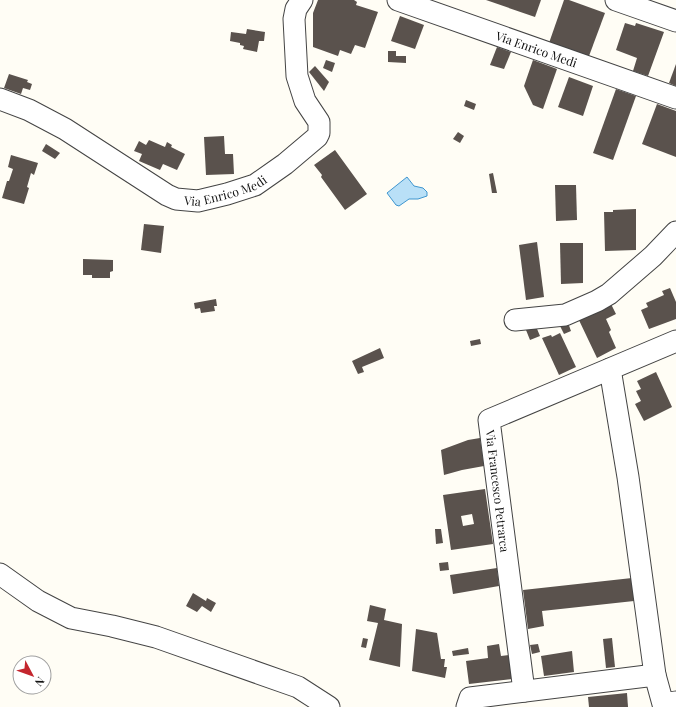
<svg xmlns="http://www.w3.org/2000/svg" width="676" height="707" viewBox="0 0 676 707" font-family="'Playfair Display',serif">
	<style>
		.water { fill: #b9e0f7; stroke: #3f96cf }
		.building { fill: #5a524d; fill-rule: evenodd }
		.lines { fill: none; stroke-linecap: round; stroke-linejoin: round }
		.minor-casing { stroke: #444; stroke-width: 23 }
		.minor { stroke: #fff; stroke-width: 21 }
		.labels { text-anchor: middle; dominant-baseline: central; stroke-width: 4; stroke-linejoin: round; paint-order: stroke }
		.street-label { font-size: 12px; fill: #111; stroke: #fff }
	</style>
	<rect width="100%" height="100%" fill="#fffdf5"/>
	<!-- water -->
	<path class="water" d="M 407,177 L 414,186 L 423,188 L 427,192 L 427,196 L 418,199 L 409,199 L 399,206 L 396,205 L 387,193 Z"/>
	<!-- building -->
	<g class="building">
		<path d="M 318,0 L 354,0 L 357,2 L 356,5 L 378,12 L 365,48 L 355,45 L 351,54 L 340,50 L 338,56 L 313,47 L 313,13 Z"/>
		<path d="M 486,0 L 541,0 L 535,17 Z"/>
		<path d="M 564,0 L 569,0 L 605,13 L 589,56 L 549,43 Z"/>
		<path d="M 400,16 L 424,25 L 415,49 L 391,41 Z"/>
		<path d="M 625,23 L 635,26 L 636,23 L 664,32 L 648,76 L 633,71 L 637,58 L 616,50 Z"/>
		<path d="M 247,29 L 265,32 L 264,41 L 259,41 L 257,52 L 243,49 L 244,46 L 240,45 L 240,43 L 230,41 L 231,32 L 246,34 Z"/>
		<path d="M 497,47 L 511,52 L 504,69 L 490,65 Z"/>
		<path d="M 388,51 L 396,51 L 396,56 L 406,56 L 406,63 L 388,62 Z"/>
		<path d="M 326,60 L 335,63 L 332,72 L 323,68 Z"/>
		<path d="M 533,60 L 557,69 L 543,109 L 533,105 L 524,86 Z"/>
		<path d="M 676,64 L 676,86 L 669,83 Z"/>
		<path d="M 315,66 L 329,82 L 324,91 L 309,72 Z"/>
		<path d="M 9,74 L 28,80 L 27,82 L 32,84 L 30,90 L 23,88 L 21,94 L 4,88 Z"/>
		<path d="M 569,77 L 593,86 L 583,116 L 558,107 Z"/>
		<path d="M 616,89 L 636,96 L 613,160 L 593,153 Z"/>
		<path d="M 466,100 L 476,104 L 474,110 L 464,106 Z"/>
		<path d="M 657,104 L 676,111 L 676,157 L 642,144 Z"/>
		<path d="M 458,132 L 464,136 L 460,143 L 453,139 Z"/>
		<path d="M 224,136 L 225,154 L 233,154 L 234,174 L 206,175 L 204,137 Z"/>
		<path d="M 149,140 L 165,147 L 167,142 L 172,145 L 171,147 L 185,154 L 177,170 L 163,164 L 160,170 L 139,161 L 142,154 L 134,151 L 139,141 L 146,145 Z"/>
		<path d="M 46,144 L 60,153 L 55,159 L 42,151 Z"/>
		<path d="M 335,150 L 367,194 L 345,210 L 321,177 L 322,175 L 314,165 Z"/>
		<path d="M 11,155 L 38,163 L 34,175 L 31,173 L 27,187 L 29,188 L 24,204 L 2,198 L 7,181 L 9,181 L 13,169 L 8,167 Z"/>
		<path d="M 493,173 L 497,193 L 492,193 L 489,174 Z"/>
		<path d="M 555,185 L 576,185 L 577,220 L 556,221 Z"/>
		<path d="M 636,209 L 636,250 L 605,251 L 604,212 L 613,212 L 613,210 Z"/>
		<path d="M 144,224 L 164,226 L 161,253 L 141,250 Z"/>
		<path d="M 537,242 L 544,297 L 526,300 L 519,245 Z"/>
		<path d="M 560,243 L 583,243 L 583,283 L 561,284 Z"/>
		<path d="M 83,259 L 113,260 L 113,271 L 110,272 L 110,278 L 92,278 L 92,275 L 83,275 Z"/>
		<path d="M 670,288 L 676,302 L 676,319 L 649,329 L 641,310 L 648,307 L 646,303 L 664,295 L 662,291 Z"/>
		<path d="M 216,299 L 217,306 L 214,306 L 215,311 L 201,313 L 200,308 L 195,309 L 194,303 Z"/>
		<path d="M 609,300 L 616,314 L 606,319 L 611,330 L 609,332 L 616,348 L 597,358 L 577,316 Z"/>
		<path d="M 567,320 L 571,331 L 564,334 L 558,322 Z"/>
		<path d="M 535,324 L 540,336 L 530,340 L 524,325 Z"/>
		<path d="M 560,333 L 576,367 L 559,375 L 542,338 L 551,335 L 552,337 Z"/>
		<path d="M 480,339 L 481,344 L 471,346 L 470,341 Z"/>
		<path d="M 380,348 L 384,358 L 362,367 L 364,372 L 358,374 L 352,361 Z"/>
		<path d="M 656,372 L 672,407 L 644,421 L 635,404 L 641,401 L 636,391 L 641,389 L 637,381 Z"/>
		<path d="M 480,438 L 484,466 L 462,470 L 444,475 L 441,450 L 468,440 Z"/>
		<path d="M 485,489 L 493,544 L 451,550 L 443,495 ZM 472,514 L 474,524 L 463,526 L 461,516 Z"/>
		<path d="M 435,529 L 441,529 L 443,543 L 436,544 Z"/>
		<path d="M 448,562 L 449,570 L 440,571 L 439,563 Z"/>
		<path d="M 497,568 L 499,586 L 453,594 L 450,575 Z"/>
		<path d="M 632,578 L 634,601 L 542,611 L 544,626 L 528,629 L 523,590 Z"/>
		<path d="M 193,593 L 206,601 L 207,598 L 216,603 L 211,612 L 202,606 L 197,612 L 186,606 Z"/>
		<path d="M 370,605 L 386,609 L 384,620 L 402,624 L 400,667 L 369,660 L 378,623 L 367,621 Z"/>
		<path d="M 416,629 L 437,633 L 441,659 L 445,659 L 444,667 L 447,667 L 445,678 L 412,671 Z"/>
		<path d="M 363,638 L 368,639 L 366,648 L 361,647 Z"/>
		<path d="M 612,638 L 615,667 L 606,668 L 603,639 Z"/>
		<path d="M 499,644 L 501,656 L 509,655 L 512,679 L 469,684 L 466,661 L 488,658 L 487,646 Z"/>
		<path d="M 538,644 L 540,652 L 532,654 L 530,645 Z"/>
		<path d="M 468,648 L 469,654 L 453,656 L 452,651 Z"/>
		<path d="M 572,651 L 574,672 L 544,676 L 541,656 Z"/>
		<path d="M 627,693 L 628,707 L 589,707 L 588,697 Z"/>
	</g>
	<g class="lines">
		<!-- minor casing -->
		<g class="minor-casing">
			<g id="minor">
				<path id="s1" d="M 398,0 L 676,98"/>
				<path d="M 616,0 L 676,21"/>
				<path id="s2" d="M 0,99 L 29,110 L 65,129 L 167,195 L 176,199 L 198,201 L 227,194 L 255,185 L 285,164 L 317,137 L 319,133 L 319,122 L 305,101 L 297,76 L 294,19 L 296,9 L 302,0"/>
				<path d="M 515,320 L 565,315 L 597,301 L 609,294 L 653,256 L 676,232"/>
				<path d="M 610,369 L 628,477 L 655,675"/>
				<path d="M 0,574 L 38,601 L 71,618 L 112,626 L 156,637 L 298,687 L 329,707"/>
				<path d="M 524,691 L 489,420 L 676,341"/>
				<path d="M 467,707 L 470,698 L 655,675 L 663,704 L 676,702"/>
			</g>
		</g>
		<!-- minor -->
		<use href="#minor" class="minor"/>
	</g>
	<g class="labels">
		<!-- street labels -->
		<g class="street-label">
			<text stroke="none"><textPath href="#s1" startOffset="147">Via Enrico Medi</textPath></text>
			<text stroke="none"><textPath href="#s2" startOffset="254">Via Enrico Medi</textPath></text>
			<text transform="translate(498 491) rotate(83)">Via Francesco Petrarca</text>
		</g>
	</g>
	<!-- north arrow -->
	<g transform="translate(32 675) rotate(131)"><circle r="19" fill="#ffffff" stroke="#a0a0a0"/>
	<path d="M0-3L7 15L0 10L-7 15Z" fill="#c4262e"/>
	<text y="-6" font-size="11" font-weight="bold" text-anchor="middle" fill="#111111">N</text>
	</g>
</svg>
